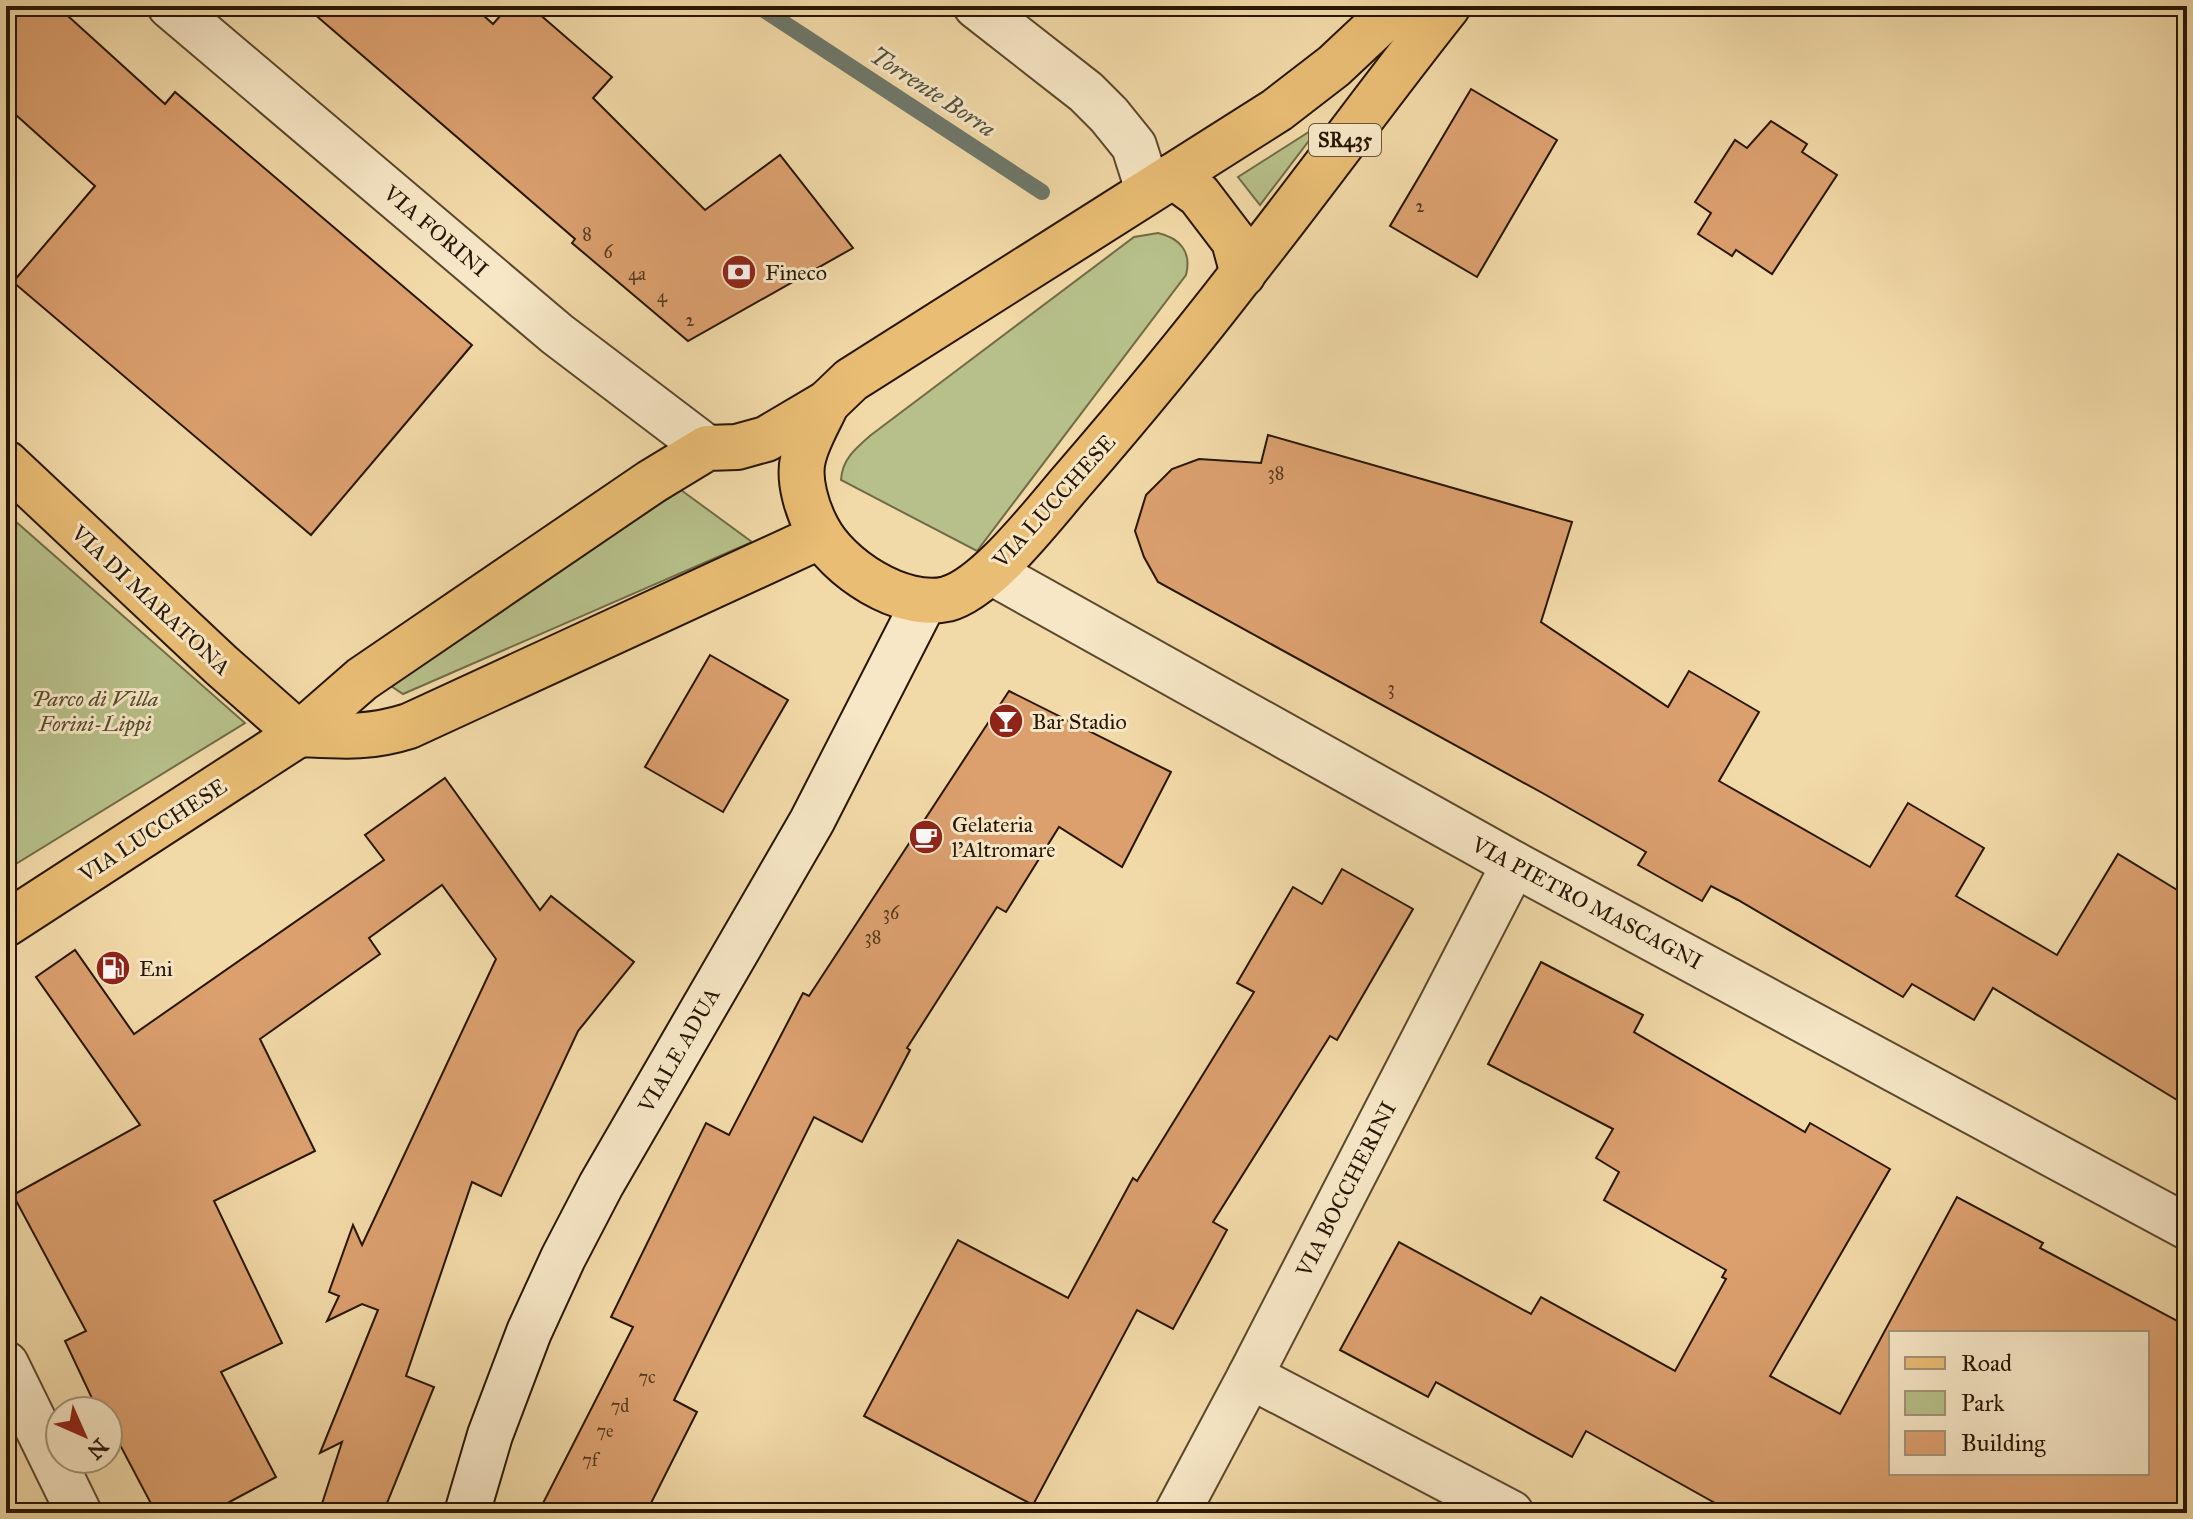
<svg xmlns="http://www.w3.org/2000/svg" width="2193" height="1519" viewBox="0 0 2193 1519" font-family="'IM FELL Great Primer',serif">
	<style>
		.green { fill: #b7c08a; stroke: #706b46; stroke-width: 2 }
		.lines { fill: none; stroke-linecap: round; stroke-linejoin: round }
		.stream { stroke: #6e786a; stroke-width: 16 }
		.building { fill: #dca06f; stroke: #281602; stroke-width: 2; fill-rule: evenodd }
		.minor-casing { stroke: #5a472c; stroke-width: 48 }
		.secondary-casing { stroke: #281602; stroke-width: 48 }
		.primary-casing { stroke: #281602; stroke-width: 48 }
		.minor { stroke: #f7e7c6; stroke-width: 44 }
		.secondary { stroke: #f7e7c6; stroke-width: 44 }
		.primary { stroke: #e9bd74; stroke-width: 44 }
		.labels { text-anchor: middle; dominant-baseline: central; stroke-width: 6; stroke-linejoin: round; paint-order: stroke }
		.number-label { font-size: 18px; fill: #55381d }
		.shield { fill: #f7e7c6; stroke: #66553d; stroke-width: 2 }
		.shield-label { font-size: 20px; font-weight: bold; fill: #281602 }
		.street-label { font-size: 22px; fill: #281602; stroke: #f7e7c6 }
		.poi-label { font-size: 22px; fill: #281602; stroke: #f7e7c6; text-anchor: start }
		.park-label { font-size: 22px; font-style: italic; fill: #53492b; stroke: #f7e7c6 }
		.water-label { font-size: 24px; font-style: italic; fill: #514f3f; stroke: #f7e7c6 }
	</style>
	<rect width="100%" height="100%" fill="#f2daa8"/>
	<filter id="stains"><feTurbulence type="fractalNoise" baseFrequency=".0025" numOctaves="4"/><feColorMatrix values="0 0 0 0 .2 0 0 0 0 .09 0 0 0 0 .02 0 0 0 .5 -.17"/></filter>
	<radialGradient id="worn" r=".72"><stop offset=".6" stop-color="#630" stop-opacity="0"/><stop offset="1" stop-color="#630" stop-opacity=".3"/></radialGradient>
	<!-- green -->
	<g class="green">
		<path d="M 1315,128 L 1317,130 L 1260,205 L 1238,177 Z"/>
		<path d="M 1158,233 C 1180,238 1192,252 1186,275 L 977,551 L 841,480 C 842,459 856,448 871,435 L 1134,237 Z"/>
		<path d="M 681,490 L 752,542 L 403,694 L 388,684 Z"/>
		<path d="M 6,513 L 245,723 L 6,870 Z"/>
	</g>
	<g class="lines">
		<!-- stream -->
		<path class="stream" d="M 758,6 L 1042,192"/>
	</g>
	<!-- building -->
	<g class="building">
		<path d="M 6,6 L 57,6 L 165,104 L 175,92 L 472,345 L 311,535 L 13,282 L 95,186 L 6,106 Z"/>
		<path d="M 305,6 L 473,6 L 493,24 L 509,6 L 530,6 L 612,77 L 593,98 L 705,210 L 780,155 L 853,248 L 688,341 L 572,243 L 575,239 Z"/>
		<path d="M 1471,89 L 1557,140 L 1477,277 L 1390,226 Z"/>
		<path d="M 1771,121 L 1807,144 L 1802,152 L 1837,175 L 1772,274 L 1736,250 L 1732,256 L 1698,234 L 1711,213 L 1695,202 L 1735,140 L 1747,148 Z"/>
		<path d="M 1268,435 L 1572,522 L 1541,622 L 1668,707 L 1689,671 L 1759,712 L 1719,781 L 1870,867 L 1908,803 L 1984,848 L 1956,896 L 2057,955 L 2118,854 L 2187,896 L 2187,1106 L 1993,988 L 1974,1020 L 1912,984 L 1903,997 L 1738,900 L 1711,886 L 1702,901 L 1638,865 L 1646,852 L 1546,795 L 1158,582 L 1144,557 L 1135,531 L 1146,495 L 1172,469 L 1199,459 L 1261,463 Z"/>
		<path d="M 710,655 L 788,700 L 723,812 L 645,767 Z"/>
		<path d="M 1009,691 L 1171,772 L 1122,867 L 1059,827 L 1006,912 L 997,907 L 907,1048 L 910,1050 L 862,1142 L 814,1117 L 674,1400 L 697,1412 L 646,1513 L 538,1513 L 633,1327 L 611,1317 L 706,1123 L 729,1135 L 803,993 L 809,996 Z"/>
		<path d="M 445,778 L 540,910 L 551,896 L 634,962 L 578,1031 L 501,1196 L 472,1182 L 406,1376 L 434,1387 L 383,1513 L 319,1513 L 342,1442 L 320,1453 L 378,1310 L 362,1304 L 327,1321 L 339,1296 L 329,1292 L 353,1225 L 362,1245 L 496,959 L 442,885 L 369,938 L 380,954 L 260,1039 L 315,1151 L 214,1201 L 282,1343 L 221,1372 L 276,1477 L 209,1513 L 156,1513 L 110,1426 L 108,1427 L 108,1411 L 98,1411 L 65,1341 L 86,1331 L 13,1195 L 140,1125 L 36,977 L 75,950 L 134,1034 L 384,860 L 365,835 Z"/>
		<path d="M 1342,869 L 1413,909 L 1337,1040 L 1330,1036 L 1213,1222 L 1227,1230 L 1173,1329 L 1137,1310 L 1033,1505 L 864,1416 L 958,1240 L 1068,1298 L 1133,1178 L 1137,1181 L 1254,992 L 1237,983 L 1293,887 L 1322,904 Z"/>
		<path d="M 1541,962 L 1643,1015 L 1634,1032 L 1805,1132 L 1810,1123 L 1890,1169 L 1770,1376 L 1840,1414 L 1957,1197 L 2043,1243 L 2040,1248 L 2187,1326 L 2187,1513 L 1733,1513 L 1586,1431 L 1572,1457 L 1436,1382 L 1428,1397 L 1340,1350 L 1399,1242 L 1531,1314 L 1541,1297 L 1675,1371 L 1726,1279 L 1722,1277 L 1726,1270 L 1604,1200 L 1619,1172 L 1596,1158 L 1613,1129 L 1488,1064 ZM 1891,1333 L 2147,1333 L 2147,1473 L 1891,1473 Z"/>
	</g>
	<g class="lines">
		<!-- minor casing -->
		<g class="minor-casing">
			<g id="minor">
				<path d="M 170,6 L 557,334 L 707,448"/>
				<path d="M 976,6 L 1086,92 L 1109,115 L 1134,146 L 1148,190"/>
				<path d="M 991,572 L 1514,864 L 2187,1227"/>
				<path d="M 6,1364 L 79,1513"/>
				<path d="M 1250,1376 L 1511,1513"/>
				<path d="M 1177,1513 L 1250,1376 L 1514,864"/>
			</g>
		</g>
		<!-- secondary casing -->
		<g class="secondary-casing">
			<path id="secondary" d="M 467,1513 L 490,1435 L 529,1332 L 563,1258 L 601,1185 L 812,821 L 924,602"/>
		</g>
		<!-- primary casing -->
		<g class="primary-casing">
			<g id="primary">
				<path d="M 1173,176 L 1199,195 L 1234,241 L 1243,274"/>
				<path d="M 827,403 C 819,421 807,440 803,459 C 798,480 807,509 817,528 C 837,568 902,610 947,599 C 988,588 1045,512 1073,480 C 1131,413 1188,344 1242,274 C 1312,186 1378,94 1448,6"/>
				<path d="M 6,463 L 221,665 L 299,734"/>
				<path d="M 299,734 C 341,736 368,739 409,726 L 821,536"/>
				<path d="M 6,924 L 299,734 L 362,679 L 651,482 L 707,448 L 737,447 L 766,439 L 827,403 L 851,380 L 1277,110 L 1334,66 L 1398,6"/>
			</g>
		</g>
		<!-- minor -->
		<use href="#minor" class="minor"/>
		<!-- secondary -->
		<use href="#secondary" class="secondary"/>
		<!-- primary -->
		<use href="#primary" class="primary"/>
	</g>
	<!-- icons -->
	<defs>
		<g id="bank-disc" transform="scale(1.8)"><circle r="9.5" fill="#8f2418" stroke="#f7e7c6"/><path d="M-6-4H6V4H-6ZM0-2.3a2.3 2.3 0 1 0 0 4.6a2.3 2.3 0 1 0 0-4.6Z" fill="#fff"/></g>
		<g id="bar-disc" transform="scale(1.8)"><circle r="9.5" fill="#8f2418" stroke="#f7e7c6"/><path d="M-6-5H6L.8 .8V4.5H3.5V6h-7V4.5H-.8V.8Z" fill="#fff"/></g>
		<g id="cafe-disc" transform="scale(1.8)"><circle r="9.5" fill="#8f2418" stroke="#f7e7c6"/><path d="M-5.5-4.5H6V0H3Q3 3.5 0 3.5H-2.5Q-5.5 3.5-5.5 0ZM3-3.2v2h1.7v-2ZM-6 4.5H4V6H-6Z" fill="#fff"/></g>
		<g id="fuel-disc" transform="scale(1.8)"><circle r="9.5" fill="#8f2418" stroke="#f7e7c6"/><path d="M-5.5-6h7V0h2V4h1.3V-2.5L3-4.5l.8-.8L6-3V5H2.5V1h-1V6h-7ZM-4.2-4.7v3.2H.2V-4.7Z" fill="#fff"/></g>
	</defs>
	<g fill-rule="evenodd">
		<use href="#bank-disc" x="739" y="272"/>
		<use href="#bar-disc" x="1006" y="721"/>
		<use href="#cafe-disc" x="926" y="837"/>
		<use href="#fuel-disc" x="113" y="968"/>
	</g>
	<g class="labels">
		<!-- number labels -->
		<g class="number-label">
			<text x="1420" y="206">2</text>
			<text x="587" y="234">8</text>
			<text x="608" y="252">6</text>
			<text x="637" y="274">4a</text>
			<text x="662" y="296">4</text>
			<text x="690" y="320">2</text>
			<text x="1276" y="473">38</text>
			<text x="1391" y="688">3</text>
			<text x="891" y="913">36</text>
			<text x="873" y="937">38</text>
			<text x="647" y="1377">7c</text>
			<text x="620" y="1406">7d</text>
			<text x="605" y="1431">7e</text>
			<text x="590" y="1460">7f</text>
		</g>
		<!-- shield labels -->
		<rect class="shield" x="1309" y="124" width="72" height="32" rx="6"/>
		<g class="shield-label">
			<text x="1345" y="140">SR435</text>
		</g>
		<!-- street labels -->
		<g class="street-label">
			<text transform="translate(436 231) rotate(40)">VIA FORINI</text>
			<text transform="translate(1054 501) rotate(-48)">VIA LUCCHESE</text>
			<text transform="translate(151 600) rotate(43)">VIA DI MARATONA</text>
			<text transform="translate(153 830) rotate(-33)">VIA LUCCHESE</text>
			<text transform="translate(1587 903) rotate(28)">VIA PIETRO MASCAGNI</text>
			<text transform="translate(679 1050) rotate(-60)">VIALE ADUA</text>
			<text transform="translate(1346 1189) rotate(-63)">VIA BOCCHERINI</text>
		</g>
		<!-- poi labels -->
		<g class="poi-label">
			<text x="765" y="272">Fineco</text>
			<text x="1032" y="721">Bar Stadio</text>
			<text x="952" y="824">Gelateria<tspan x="952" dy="25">l'Altromare</tspan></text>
			<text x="139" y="968">Eni</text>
		</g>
		<!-- park labels -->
		<g class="park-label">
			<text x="95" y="698">Parco di Villa<tspan x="95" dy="25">Forini-Lippi</tspan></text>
		</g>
		<!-- water labels -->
		<g class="water-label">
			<text transform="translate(933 92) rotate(33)">Torrente Borra</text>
		</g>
	</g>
	<!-- margin -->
	<rect width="2193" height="1519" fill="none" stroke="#f2daa8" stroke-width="32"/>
	<rect x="8" y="8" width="2177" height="1503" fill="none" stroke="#281602" stroke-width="4"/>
	<rect x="16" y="16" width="2161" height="1487" fill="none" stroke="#281602" stroke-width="2"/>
	<!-- legend -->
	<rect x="1889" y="1331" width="260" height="144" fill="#f7e7c6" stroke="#a49378" stroke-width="2"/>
	<rect x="1905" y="1357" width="40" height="12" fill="#e9bd74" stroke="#a49378" stroke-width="2"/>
	<text x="1961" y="1371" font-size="24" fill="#281602">Road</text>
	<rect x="1905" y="1391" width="40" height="24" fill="#b7c08a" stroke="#a49378" stroke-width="2"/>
	<text x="1961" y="1411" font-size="24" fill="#281602">Park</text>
	<rect x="1905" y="1431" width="40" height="24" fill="#dca06f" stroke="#a49378" stroke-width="2"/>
	<text x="1961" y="1451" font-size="24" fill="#281602">Building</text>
	<!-- north arrow -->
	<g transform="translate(84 1435) rotate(135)"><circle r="38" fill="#f7e7c6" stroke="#a49378" stroke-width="2"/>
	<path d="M0-6L14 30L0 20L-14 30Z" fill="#8f2418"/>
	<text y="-12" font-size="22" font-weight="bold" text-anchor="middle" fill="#281602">N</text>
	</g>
	<rect width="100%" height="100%" filter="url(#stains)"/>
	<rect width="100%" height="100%" fill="url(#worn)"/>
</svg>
